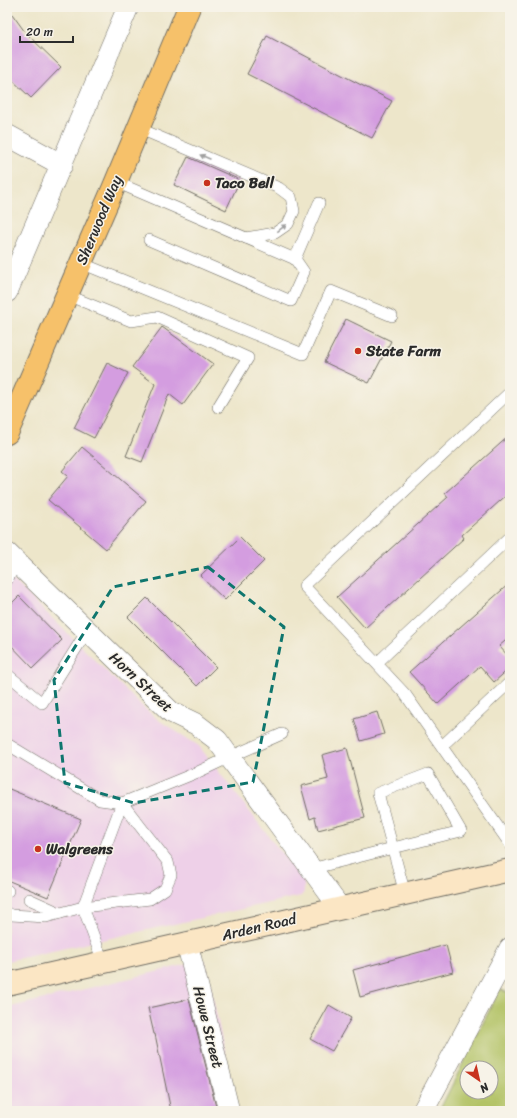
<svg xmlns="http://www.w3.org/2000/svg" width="517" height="1118" viewBox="0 0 517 1118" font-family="Sriracha,sans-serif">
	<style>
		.built { fill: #eed0e8 }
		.green { fill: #b3c366; stroke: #6f7748; fill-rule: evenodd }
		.building { fill: #d49de0 }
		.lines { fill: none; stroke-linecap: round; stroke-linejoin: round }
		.lane-casing { stroke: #6f6c63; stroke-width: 12 }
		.street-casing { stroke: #6f6c63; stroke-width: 22 }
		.secondary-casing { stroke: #6f6c63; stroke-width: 24 }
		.primary-casing { stroke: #6f6c63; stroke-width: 24 }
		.lane { stroke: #fff; stroke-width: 11 }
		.street { stroke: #fff; stroke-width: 21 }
		.secondary { stroke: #fbe6c4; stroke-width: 22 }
		.primary { stroke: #f6c16b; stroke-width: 22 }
		.oneway { fill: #a0a0a0 }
		.marked { fill: none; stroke: #0f766e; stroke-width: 3; stroke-dasharray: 8 5; stroke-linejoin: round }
		.poi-dot { fill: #c8321e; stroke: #f7f3e8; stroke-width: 1.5 }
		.labels { text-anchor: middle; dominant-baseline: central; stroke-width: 3; stroke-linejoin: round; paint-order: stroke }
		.poi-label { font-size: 15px; font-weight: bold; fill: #2b2b2b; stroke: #f7f3e8; text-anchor: start }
		.street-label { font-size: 15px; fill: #2b2b2b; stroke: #f7f3e8 }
	</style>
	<rect width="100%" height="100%" fill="#f7f3e8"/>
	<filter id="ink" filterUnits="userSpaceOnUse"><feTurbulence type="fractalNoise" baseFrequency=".025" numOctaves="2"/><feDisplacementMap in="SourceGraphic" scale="8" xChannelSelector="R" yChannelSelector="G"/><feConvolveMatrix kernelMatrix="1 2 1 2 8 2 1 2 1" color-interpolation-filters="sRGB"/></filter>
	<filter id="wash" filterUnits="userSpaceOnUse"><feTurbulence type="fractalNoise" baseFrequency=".012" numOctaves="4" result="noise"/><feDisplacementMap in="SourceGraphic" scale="16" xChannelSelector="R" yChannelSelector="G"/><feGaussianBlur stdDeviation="0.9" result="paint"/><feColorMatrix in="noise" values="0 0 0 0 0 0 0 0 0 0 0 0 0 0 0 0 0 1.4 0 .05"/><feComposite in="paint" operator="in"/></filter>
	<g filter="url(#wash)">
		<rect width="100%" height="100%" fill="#ede6ca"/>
		<!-- built -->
		<g class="built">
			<path d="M 7,574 L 143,707 L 160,721 L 199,746 L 304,882 L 304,892 L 301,896 L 7,961 Z"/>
			<path d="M 205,960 L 237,1111 L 7,1111 L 7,1008 Z"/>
		</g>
		<!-- green -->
		<path class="green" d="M 500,989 L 510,994 L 510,1111 L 439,1111 ZM 467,1068 L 491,1068 L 491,1092 L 467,1092 Z"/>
		<g id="blocks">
			<!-- building -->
			<g class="building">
				<path d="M 7,7 L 25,32 L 61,67 L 31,98 L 7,75 Z"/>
				<path d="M 267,36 L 392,101 L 372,138 L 247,74 Z"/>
				<path d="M 188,157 L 240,180 L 226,210 L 174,185 Z"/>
				<path d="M 346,319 L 391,341 L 369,383 L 324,362 Z"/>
				<path d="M 162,327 L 213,364 L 183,405 L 169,394 L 142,462 L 126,456 L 155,384 L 132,367 Z"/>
				<path d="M 107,363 L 128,373 L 94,438 L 74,428 Z"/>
				<path d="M 510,435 L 510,492 L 462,535 L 464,538 L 365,628 L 337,597 L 448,497 L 445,493 Z"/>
				<path d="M 82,447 L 146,501 L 106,549 L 48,500 L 68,476 L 62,471 Z"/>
				<path d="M 240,537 L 264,561 L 225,600 L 200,576 Z"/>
				<path d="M 510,583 L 510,637 L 499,646 L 510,658 L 510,668 L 494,682 L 480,666 L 438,704 L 409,672 Z"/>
				<path d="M 19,596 L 62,640 L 33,668 L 7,641 L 7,608 Z"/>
				<path d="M 147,598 L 216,667 L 197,686 L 128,617 Z"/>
				<path d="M 377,712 L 384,734 L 361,741 L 354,719 Z"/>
				<path d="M 347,748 L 365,818 L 318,830 L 315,817 L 310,819 L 301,786 L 328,779 L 322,755 Z"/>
				<path d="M 7,788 L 81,819 L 48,897 L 7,880 Z"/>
				<path d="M 446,945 L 453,972 L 360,997 L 353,970 Z"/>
				<path d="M 189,999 L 217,1111 L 171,1111 L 155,1034 L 154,1034 L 148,1008 Z"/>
				<path d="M 329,1005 L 351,1018 L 332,1051 L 310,1039 Z"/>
			</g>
		</g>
	</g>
	<g filter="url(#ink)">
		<use href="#blocks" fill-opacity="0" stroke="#6f6c63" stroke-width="1"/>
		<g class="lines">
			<!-- lane casing -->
			<g class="lane-casing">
				<g id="lane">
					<path d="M 138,128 L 279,188 L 291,197 L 294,211 L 288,224 L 275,233 L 246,238"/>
					<path d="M 116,182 L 295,259 L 319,203"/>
					<path d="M 149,240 L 291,301 L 304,272 L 295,259"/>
					<path d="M 81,263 L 303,354 L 331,291 L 392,316"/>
					<path d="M 67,295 L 131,321 L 157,317 L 248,358 L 218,407"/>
					<path d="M 510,392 L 304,586 L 405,694 L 510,844"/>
					<path d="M 7,580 L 17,563"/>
					<path d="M 377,663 L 510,537"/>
					<path d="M 7,674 L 42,703 L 87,631"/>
					<path d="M 7,744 L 100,800 L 122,803 L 198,772 L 230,757 L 282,734"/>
					<path d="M 442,746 L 510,682"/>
					<path d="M 311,869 L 393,848 L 461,831 L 428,774 L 378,793 L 405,894"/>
					<path d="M 7,890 L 8,891"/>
					<path d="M 29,899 L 60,913"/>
					<path d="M 7,913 L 11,915 L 46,917 L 83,907 L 122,803"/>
					<path d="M 103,962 L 83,907 L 150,899 L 165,889 L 171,875 L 168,862 L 122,803"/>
				</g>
			</g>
			<!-- street casing -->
			<g class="street-casing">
				<g id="street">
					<path d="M 7,135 L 62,165"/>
					<path d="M 7,292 L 128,7"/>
					<path d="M 7,553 L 171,712 L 196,724 L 217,740 L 340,908"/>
					<path d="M 187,943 L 229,1111"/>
					<path d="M 423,1111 L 510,948"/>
				</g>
			</g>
			<!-- secondary casing -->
			<g class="secondary-casing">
				<path id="secondary" d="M 7,984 L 510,870"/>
			</g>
			<!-- primary casing -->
			<g class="primary-casing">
				<path id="primary" d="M 7,433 L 113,189 L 189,7"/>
			</g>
			<!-- lane -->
			<use href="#lane" class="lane"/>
			<!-- street -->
			<use href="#street" class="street"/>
			<!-- secondary -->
			<use href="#secondary" class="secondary"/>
			<!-- primary -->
			<use href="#primary" class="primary"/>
		</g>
		<!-- one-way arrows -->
		<defs><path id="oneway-solid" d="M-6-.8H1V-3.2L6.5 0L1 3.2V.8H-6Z"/></defs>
		<g class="oneway">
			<use href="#oneway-solid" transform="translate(205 157) rotate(-157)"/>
			<use href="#oneway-solid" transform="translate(282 228) rotate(-38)"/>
		</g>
	</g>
	<!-- marked area -->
	<path class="marked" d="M 208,567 L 284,627 L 253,782 L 134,803 L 65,783 L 54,680 L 113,587 Z"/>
	<!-- markers -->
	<g class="poi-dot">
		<circle cx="207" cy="183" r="4"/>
		<circle cx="358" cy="351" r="4"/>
		<circle cx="38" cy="849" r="4"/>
	</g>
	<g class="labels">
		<!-- poi labels -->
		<g class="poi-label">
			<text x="215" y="183">Taco Bell</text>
			<text x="366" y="351">State Farm</text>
			<text x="46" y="849">Walgreens</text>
		</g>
		<!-- street labels -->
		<g class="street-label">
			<text transform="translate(99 220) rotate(-67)">Sherwood Way</text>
			<text transform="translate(141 682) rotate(43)">Horn Street</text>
			<text transform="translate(259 927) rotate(-13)">Arden Road</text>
			<text transform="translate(208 1027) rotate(76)">Howe Street</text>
		</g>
	</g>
	<!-- margin -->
	<rect width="517" height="1118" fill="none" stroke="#f7f3e8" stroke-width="24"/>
	<!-- north arrow -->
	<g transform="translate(479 1080) rotate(146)"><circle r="19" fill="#f7f3e8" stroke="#a5a39c"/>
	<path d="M0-3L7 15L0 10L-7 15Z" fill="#c8321e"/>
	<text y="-6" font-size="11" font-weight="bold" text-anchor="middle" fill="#2b2b2b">N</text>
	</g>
	<!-- scale -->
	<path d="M20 36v6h53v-6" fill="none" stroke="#2b2b2b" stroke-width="2"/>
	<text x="26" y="36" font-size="12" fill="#2b2b2b" stroke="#f7f3e8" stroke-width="3" paint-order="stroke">20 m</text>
</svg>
